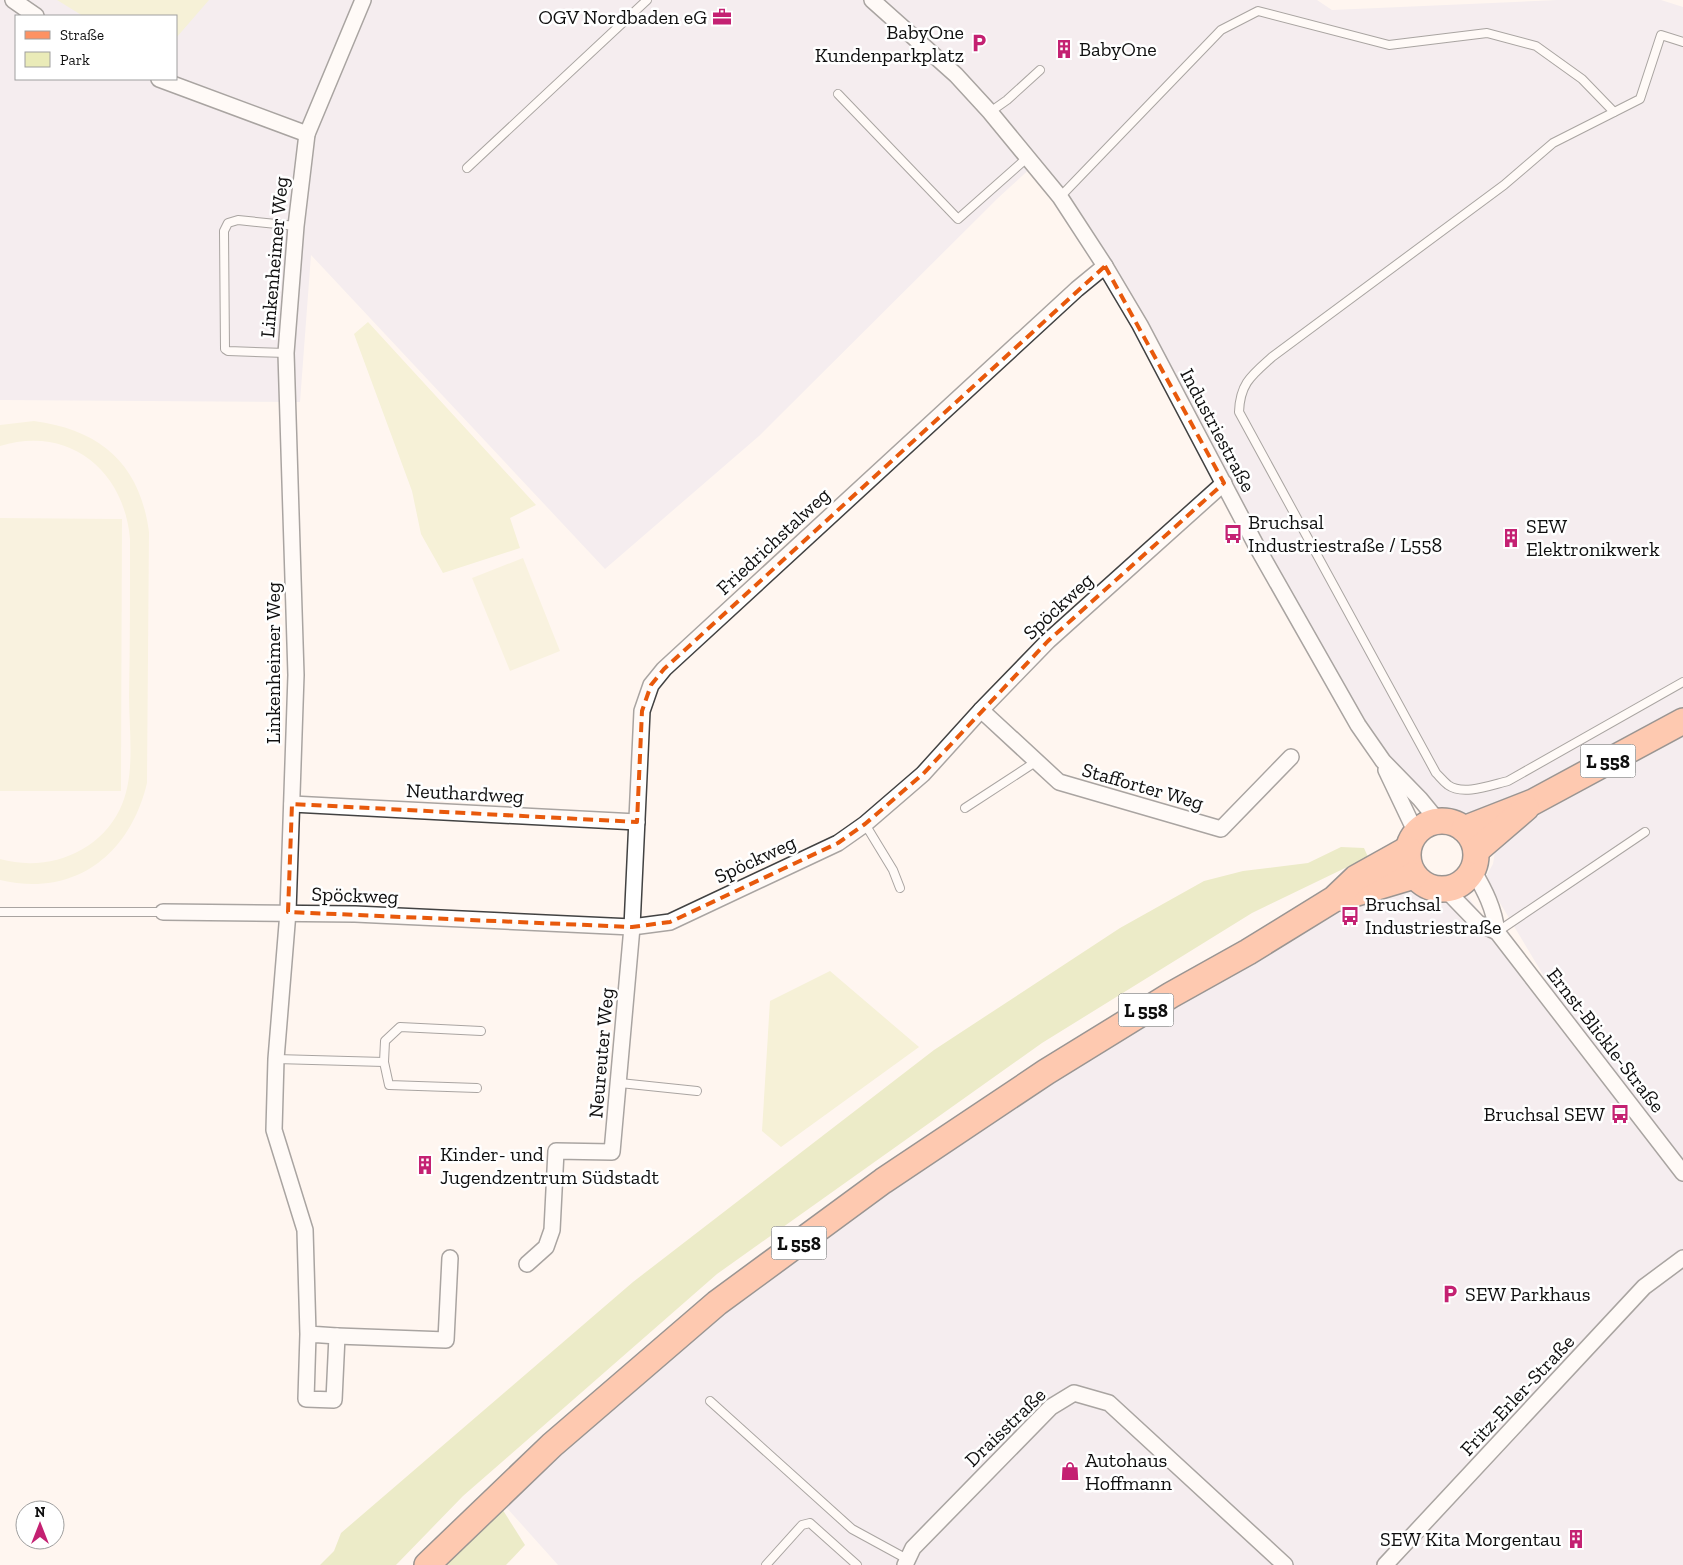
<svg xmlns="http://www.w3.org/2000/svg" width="1683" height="1565" viewBox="0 0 1683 1565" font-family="'Zilla Slab',serif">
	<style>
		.industrial { fill: #e8e3ed; fill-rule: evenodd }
		.green { fill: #eaebb8 }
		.forest { fill: #d6dd97 }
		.pitch { fill: #f2eeca }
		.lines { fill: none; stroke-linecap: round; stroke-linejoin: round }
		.lane-casing { stroke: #424242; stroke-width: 10 }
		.street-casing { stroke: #424242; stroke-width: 18 }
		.primary-casing { stroke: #202020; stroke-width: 28 }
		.lane { stroke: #fff; stroke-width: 8 }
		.street { stroke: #fff; stroke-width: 15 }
		.primary { stroke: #fd9263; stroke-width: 25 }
		.marked { fill: none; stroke: #e8590c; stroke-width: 4; stroke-dasharray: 10 6; stroke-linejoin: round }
		.labels { text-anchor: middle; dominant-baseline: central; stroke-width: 5; stroke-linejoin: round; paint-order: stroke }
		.shield { fill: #fff; stroke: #575757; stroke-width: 1 }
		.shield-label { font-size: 19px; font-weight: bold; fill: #0f0f0f }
		.poi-label { font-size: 20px; fill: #0f0f0f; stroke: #fff; text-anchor: start }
		.street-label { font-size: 20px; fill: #0f0f0f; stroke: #fff }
	</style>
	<rect width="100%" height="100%" fill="#fff6f0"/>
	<!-- industrial -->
	<g class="industrial">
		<path d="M 0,0 L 1317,0 L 1332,10 L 1557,0 L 1661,0 L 1683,7 L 1683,718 L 1474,836 L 1455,823 L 1427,821 L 1383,761 L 1140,325 L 1034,165 L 998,198 L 759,436 L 605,569 L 311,255 L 300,402 L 0,400 ZM 16,16 L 176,16 L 176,79 L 16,79 Z"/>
		<path d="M 1683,733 L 1683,1171 L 1584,1043 L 1485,878 L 1493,864 L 1497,838 Z"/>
		<path d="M 1403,871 L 1431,893 L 1465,893 L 1683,1174 L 1683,1565 L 558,1565 L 506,1507 L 552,1445 L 883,1181 Z"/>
	</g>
	<!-- green -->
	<g class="green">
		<path d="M 57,0 L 209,0 L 176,38 L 176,16 L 83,16 Z"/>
		<path d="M 368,322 L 536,505 L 510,518 L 520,548 L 443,573 L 421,534 L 412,491 L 354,334 Z"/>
		<path d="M 830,971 L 919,1047 L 781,1147 L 762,1131 L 770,1001 Z"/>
	</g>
	<!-- forest -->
	<g class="forest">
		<path d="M 1341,847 L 1364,848 L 1368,857 L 1252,913 L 1042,1043 L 717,1274 L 463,1496 L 396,1565 L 320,1565 L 334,1551 L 341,1533 L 633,1282 L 934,1050 L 1120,928 L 1204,881 L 1243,871 L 1308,863 Z"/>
		<path d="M 499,1504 L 525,1545 L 506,1565 L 440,1565 Z"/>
	</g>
	<!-- pitch -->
	<g class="pitch">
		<path d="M 34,421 C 101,430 140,464 149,532 L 147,783 C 130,855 74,898 0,880 L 0,859 C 46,872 98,854 120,809 C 136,776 129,732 129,696 C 130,644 130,592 130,539 C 124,470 69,425 0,446 L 0,425 Z"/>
		<path d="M 0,518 L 122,519 L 121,791 L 0,791 Z"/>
		<path d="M 523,558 L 560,651 L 510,671 L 472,578 Z"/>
	</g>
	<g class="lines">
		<!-- lane casing -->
		<g class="lane-casing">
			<g id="lane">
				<path d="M 1683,42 L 1661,35 L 1640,99 L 1553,143 L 1504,185 L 1272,357 C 1252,375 1240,383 1239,412 L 1436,773 C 1440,777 1443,781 1448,785 C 1463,796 1491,785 1508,781 L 1683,682"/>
				<path d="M 838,94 L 958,219 L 1028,157"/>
				<path d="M 990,112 L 1007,100 L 1040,70"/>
				<path d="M 467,168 L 647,0"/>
				<path d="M 1060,197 L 1221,30 L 1258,11 L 1389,45 L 1487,33 L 1536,46 L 1582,79 L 1614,112"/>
				<path d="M 286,353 L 228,351 L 225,349 L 224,231 L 228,223 L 238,220 L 296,226"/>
				<path d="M 965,808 L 1037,761"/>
				<path d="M 865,824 L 893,870 L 900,888"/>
				<path d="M 0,912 L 163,912"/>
				<path d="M 1497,932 L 1645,832"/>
				<path d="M 276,1059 L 384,1062 L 389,1085 L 477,1088"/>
				<path d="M 384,1062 L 385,1041 L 400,1027 L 481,1031"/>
				<path d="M 620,1083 L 697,1091"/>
				<path d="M 710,1401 L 852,1529 L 907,1559"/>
				<path d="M 766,1565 L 802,1525 L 810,1523 L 857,1565"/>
			</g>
		</g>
		<!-- street casing -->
		<g class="street-casing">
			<g id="street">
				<path d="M 13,0 L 36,16"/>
				<path d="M 872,0 L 956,75 L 990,112 L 1060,197 L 1105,266 L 1140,325 L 1257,547 L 1358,725 L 1383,761 L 1420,799 L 1438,821"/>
				<path d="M 159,79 L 307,134"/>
				<path d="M 981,710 L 1059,782 L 1221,829 L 1291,757"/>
				<path d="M 1386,770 L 1416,833"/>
				<path d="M 292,804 L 637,822"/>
				<path d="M 1473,870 C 1485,891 1494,908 1497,932"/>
				<path d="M 1446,890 L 1478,923 L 1497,932 L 1683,1173"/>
				<path d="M 163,912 L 355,914 L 632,927 L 670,922 L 838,843 L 865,824 L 923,774 L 981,710 L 1048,641 L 1224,483"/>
				<path d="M 527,1264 L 546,1247 L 552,1230 L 556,1151 L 612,1152 L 632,927 L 642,711 L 651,685 L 664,669 L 1077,289 L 1105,266"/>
				<path d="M 308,1334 L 337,1336 L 334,1400 L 306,1399 L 308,1334 L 305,1230 L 274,1130 L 276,1059 L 288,912 L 296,675 L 286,353 L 296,226 L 307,134 L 363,0"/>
				<path d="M 337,1336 L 446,1340 L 450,1258"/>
				<path d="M 905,1565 L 913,1548 L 1051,1407 L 1074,1393 L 1109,1403 L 1285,1565"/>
				<path d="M 1385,1565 L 1644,1287 L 1683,1258"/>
			</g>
		</g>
		<!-- primary casing -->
		<g class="primary-casing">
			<g id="primary">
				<circle cx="1442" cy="855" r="34"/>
				<path d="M 1464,829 L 1533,802 L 1683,721"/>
				<path d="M 1476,851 L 1526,808"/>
				<path d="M 1340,898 L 1414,876"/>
				<path d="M 427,1565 L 552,1445 L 717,1303 L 883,1181 L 1046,1072 L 1171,995 L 1248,952 L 1334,899 L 1356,878 L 1408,849"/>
			</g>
		</g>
		<!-- lane -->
		<use href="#lane" class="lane"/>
		<!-- street -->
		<use href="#street" class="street"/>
		<!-- primary -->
		<use href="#primary" class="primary"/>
	</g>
	<!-- marked area -->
	<path d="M0 0H1683V1565H0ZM 1105,266 L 1224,483 L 1048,641 L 923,774 L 865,824 L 838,843 L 670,922 L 632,927 L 288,912 L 292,804 L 637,822 L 642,711 L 651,685 L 664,669 Z" fill="#fff6f0" fill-opacity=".55" fill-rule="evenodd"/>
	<path class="marked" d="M 1105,266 L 1224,483 L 1048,641 L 923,774 L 865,824 L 838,843 L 670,922 L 632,927 L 288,912 L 292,804 L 637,822 L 642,711 L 651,685 L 664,669 Z"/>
	<!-- icons -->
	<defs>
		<g id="office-bare" transform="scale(1.5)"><path d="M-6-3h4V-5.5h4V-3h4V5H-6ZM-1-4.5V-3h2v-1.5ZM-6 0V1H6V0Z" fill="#c42172" stroke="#fff" stroke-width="2.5" paint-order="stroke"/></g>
		<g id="parking-bare" transform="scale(1.5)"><path d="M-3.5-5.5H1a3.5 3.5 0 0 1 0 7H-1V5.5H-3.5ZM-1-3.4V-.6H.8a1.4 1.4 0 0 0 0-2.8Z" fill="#c42172" stroke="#fff" stroke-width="2.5" paint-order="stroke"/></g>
		<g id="building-bare" transform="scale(1.5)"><path d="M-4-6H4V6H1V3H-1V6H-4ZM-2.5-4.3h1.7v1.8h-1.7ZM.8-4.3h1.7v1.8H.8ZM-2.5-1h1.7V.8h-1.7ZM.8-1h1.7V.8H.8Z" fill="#c42172" stroke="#fff" stroke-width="2.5" paint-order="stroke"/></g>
		<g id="bus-bare" transform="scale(1.5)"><path d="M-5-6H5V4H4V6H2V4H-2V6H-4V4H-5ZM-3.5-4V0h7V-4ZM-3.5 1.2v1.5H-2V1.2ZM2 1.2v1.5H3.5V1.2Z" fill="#c42172" stroke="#fff" stroke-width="2.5" paint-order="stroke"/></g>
		<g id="shop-bare" transform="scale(1.5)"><path d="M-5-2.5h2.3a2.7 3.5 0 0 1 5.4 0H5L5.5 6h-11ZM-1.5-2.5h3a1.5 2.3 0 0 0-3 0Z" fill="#c42172" stroke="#fff" stroke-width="2.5" paint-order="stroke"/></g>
	</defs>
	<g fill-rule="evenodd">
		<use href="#office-bare" x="722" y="17"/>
		<use href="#parking-bare" x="979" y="43"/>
		<use href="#building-bare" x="1064" y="49"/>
		<use href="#bus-bare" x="1233" y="534"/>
		<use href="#building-bare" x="1511" y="538"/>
		<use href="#bus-bare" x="1350" y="916"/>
		<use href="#bus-bare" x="1620" y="1114"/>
		<use href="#building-bare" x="425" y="1165"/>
		<use href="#parking-bare" x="1450" y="1294"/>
		<use href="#shop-bare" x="1070" y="1471"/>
		<use href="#building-bare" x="1576" y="1539"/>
	</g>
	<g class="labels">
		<!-- shield labels -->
		<g class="shield">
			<rect x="1580.5" y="744.5" width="55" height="33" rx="4"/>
			<rect x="1118.5" y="993.5" width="55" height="33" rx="4"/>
			<rect x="771.5" y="1226.5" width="55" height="33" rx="4"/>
		</g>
		<g class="shield-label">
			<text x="1608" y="761">L 558</text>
			<text x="1146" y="1010">L 558</text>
			<text x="799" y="1243">L 558</text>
		</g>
		<!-- poi labels -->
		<g class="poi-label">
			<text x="707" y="17" text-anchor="end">OGV Nordbaden eG</text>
			<text x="964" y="32" text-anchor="end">BabyOne<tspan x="964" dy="23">Kundenparkplatz</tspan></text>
			<text x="1079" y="49">BabyOne</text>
			<text x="1248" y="522">Bruchsal<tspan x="1248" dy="23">Industriestraße / L558</tspan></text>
			<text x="1526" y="526">SEW<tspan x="1526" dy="23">Elektronikwerk</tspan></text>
			<text x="1365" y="904">Bruchsal<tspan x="1365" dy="23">Industriestraße</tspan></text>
			<text x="1605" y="1114" text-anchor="end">Bruchsal SEW</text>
			<text x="440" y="1154">Kinder- und<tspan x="440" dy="23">Jugendzentrum Südstadt</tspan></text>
			<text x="1465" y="1294">SEW Parkhaus</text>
			<text x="1085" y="1460">Autohaus<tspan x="1085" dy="23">Hoffmann</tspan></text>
			<text x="1561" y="1539" text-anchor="end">SEW Kita Morgentau</text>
		</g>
		<!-- street labels -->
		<g class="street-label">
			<text transform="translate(274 257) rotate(-85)">Linkenheimer Weg</text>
			<text transform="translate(1218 430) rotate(62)">Industriestraße</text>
			<text transform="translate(773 541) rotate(-43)">Friedrichstalweg</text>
			<text transform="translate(1058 606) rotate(-43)">Spöckweg</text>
			<text transform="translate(273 663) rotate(-90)">Linkenheimer Weg</text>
			<text transform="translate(1143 786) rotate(16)">Stafforter Weg</text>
			<text transform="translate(465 793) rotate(3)">Neuthardweg</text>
			<text transform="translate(755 859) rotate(-25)">Spöckweg</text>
			<text transform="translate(355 895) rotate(2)">Spöckweg</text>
			<text transform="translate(1606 1040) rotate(52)">Ernst-Blickle-Straße</text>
			<text transform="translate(601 1053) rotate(-85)">Neureuter Weg</text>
			<text transform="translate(1517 1395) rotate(-47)">Fritz-Erler-Straße</text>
			<text transform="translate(1005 1427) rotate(-44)">Draisstraße</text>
		</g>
	</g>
	<!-- legend -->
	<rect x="15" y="15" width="162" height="65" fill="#ffffff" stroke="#9f9f9f"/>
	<rect x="25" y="31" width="25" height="8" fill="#fd9263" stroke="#9f9f9f"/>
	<text x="60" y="40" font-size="15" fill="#0f0f0f">Straße</text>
	<rect x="25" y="52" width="25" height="15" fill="#eaebb8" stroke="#9f9f9f"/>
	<text x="60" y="65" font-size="15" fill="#0f0f0f">Park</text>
	<!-- north arrow -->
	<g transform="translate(40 1525)"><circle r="24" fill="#ffffff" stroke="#9f9f9f"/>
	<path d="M0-4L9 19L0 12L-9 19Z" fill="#c42172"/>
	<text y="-8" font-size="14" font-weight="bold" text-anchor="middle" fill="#0f0f0f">N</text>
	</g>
</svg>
